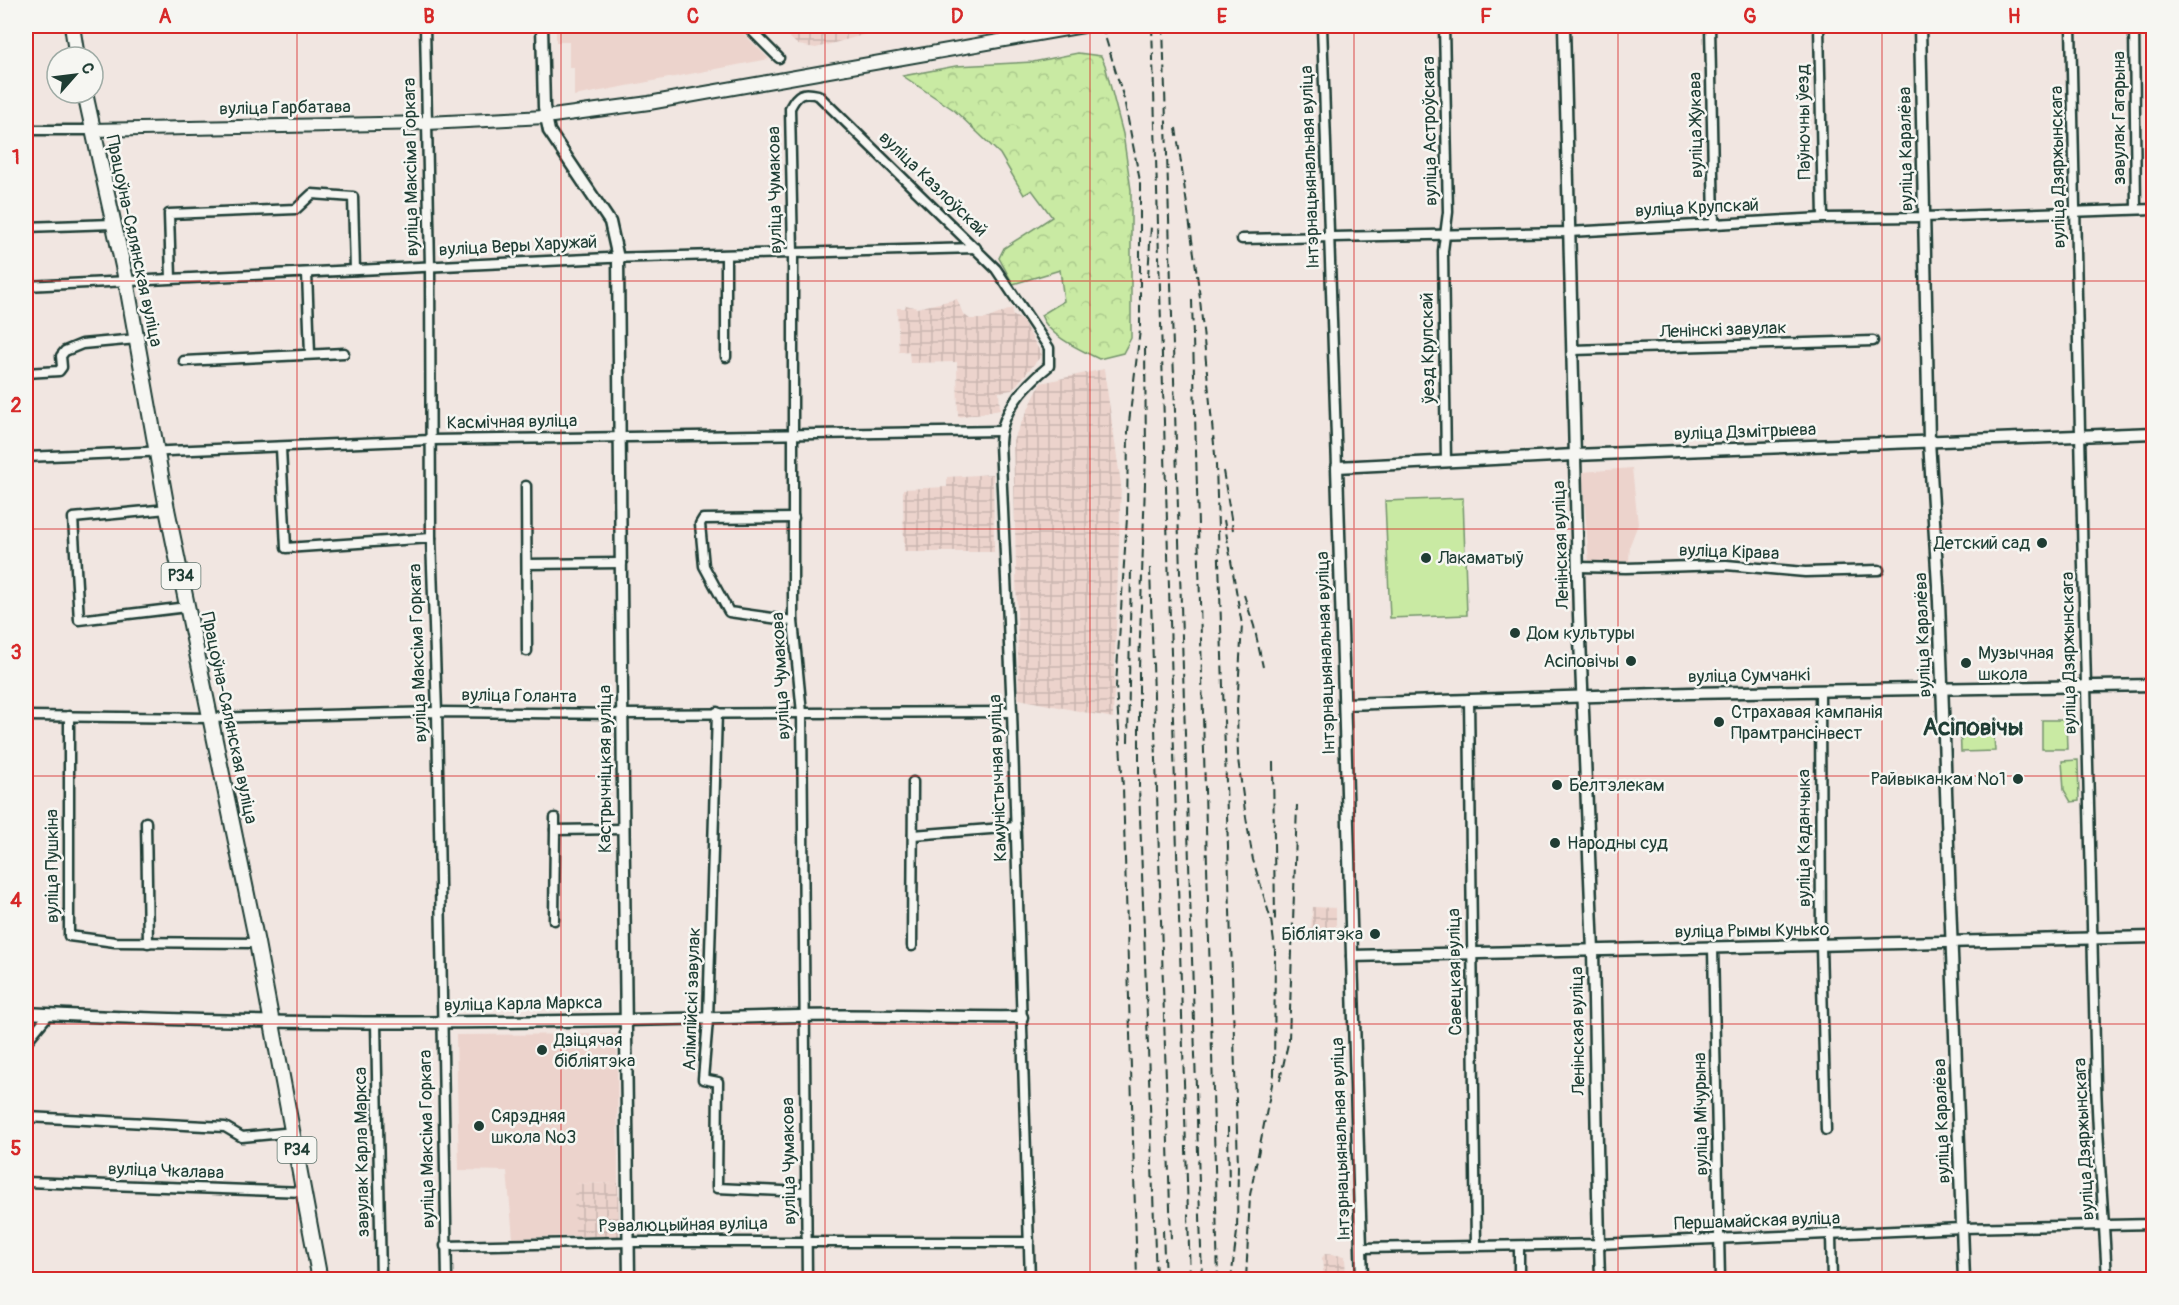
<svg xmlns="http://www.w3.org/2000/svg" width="2179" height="1305" viewBox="0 0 2179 1305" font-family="Pangolin,sans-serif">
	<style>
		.built { fill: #ecd3cc }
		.industrial { fill: url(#industrial-grid) }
		.green { fill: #c9eaa3; stroke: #74946c; stroke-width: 1.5 }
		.forest { fill: url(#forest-crowns); stroke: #74946c; stroke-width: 1.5 }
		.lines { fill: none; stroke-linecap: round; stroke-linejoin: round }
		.minor-casing { stroke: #1f3d34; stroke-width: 13 }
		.tertiary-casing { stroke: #1f3d34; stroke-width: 15 }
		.secondary-casing { stroke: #1f3d34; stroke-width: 16 }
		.primary-casing { stroke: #1f3d34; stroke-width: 18 }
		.minor { stroke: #f6f6f2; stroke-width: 8 }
		.tertiary { stroke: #f6f6f2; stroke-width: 10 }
		.secondary { stroke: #f6f6f2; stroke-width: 12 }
		.primary { stroke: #f6f6f2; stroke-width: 14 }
		.rail { stroke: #1f3d34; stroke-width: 2; stroke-dasharray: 9 4.5; stroke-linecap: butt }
		.grid { fill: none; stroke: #d62828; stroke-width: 1.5; stroke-opacity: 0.55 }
		.poi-dot { fill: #1f3d34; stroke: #f6f6f2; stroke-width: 2 }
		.labels { text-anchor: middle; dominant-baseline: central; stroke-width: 5; stroke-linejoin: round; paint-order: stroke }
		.shield { fill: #f6f6f2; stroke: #60746d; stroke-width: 1.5 }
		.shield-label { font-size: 16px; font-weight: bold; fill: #1f3d34 }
		.street-label { font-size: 18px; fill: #1f3d34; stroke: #f6f6f2 }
		.poi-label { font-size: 18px; fill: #1f3d34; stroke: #f6f6f2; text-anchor: start }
		.district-label { font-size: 24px; font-weight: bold; fill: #1f3d34; stroke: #f6f6f2 }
		.neatline { fill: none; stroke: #d62828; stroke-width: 2 }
		.grid-label { font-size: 20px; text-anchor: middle; font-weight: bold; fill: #d62828 }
	</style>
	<defs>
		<pattern id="industrial-grid" width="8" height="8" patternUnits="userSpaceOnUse" patternTransform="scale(1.5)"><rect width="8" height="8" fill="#ecd3cc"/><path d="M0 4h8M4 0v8" fill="none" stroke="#cab6b0"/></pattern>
		<pattern id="forest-crowns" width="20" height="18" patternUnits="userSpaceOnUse" patternTransform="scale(1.5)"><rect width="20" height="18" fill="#c9eaa3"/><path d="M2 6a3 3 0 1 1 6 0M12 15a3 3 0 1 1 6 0" fill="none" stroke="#acca8d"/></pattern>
	</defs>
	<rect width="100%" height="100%" fill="#f1e6e1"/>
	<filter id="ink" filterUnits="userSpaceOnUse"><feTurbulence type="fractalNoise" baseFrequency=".0167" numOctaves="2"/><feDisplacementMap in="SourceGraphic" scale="12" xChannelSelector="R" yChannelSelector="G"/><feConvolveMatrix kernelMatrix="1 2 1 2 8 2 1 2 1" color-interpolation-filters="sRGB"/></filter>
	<g filter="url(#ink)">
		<!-- built -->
		<g class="built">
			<path d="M 556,26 L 736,26 L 769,59 L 574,96 L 574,68 L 569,68 L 569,42 L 556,42 Z"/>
			<path d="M 1632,468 L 1638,524 L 1630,545 L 1629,561 L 1589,562 L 1582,472 Z"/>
			<path d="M 617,1034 L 618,1183 L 575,1184 L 575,1236 L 513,1238 L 507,1171 L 459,1170 L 456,1035 Z"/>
		</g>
		<!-- industrial -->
		<g class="industrial">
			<path d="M 776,26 L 896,26 L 816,48 L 798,45 Z"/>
			<path d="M 957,299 L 963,314 L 970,319 L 986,319 L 1013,308 L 1012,315 L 1022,320 L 1042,355 L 1012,390 L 999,392 L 1000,410 L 958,417 L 957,362 L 910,363 L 909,351 L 899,352 L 897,308 L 905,308 L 906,305 L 917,308 Z"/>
			<path d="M 1104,369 L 1121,484 L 1113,718 L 1019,699 L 1013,440 L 1041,383 Z"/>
			<path d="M 993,474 L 994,552 L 904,552 L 903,489 L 947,487 L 947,477 Z"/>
			<path d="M 1313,907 L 1336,908 L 1336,935 L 1310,936 Z"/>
			<path d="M 618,1183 L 619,1236 L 575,1236 L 574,1184 Z"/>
			<path d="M 1325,1254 L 1345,1256 L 1346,1279 L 1324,1279 L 1322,1258 Z"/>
		</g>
		<!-- green -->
		<g class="green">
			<path d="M 1463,498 L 1467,615 L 1390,618 L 1385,501 Z"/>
			<path d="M 2042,720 L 2066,720 L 2067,749 L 2042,749 Z"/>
			<path d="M 1993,722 L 1995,751 L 1961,752 L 1960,723 Z"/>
			<path d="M 2078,760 L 2079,801 L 2071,802 L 2064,790 L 2062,761 Z"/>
		</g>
		<!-- forest -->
		<path class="forest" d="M 1078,53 L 1101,56 L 1105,65 L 1123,134 L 1131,190 L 1131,338 L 1123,353 L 1099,359 C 1081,350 1048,336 1041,315 L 1064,301 L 1060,270 L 1013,284 L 999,258 L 1004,248 L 1052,217 L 1032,190 L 1024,195 L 1000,154 L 954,110 L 903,76 L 956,66 L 1033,62 Z"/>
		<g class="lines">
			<!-- minor casing -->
			<g class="minor-casing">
				<g id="minor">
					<path d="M 425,26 L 430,267 L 431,538 L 437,712 L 447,1280"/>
					<path d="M 747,26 L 779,58"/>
					<path d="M 1322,26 L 1337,467"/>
					<path d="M 1444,26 L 1448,212 L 1443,251 L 1446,462"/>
					<path d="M 1710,26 L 1714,223"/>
					<path d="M 1819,26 L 1823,218"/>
					<path d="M 2071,26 C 2080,378 2085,732 2096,1084 C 2098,1149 2104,1215 2107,1280"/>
					<path d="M 2134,26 L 2136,209"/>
					<path d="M 26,130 L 92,130"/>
					<path d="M 26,227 L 113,224"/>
					<path d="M 1242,239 L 1569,232 L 1823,218 L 1924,217 L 2154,209"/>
					<path d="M 726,257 L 726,357"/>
					<path d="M 307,273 L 310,354"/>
					<path d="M 171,278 L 169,214 L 296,209 L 312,194 L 353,197 L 355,270"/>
					<path d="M 26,286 L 608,258 L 976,248"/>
					<path d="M 1573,350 L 1873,341"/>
					<path d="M 184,361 L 344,353"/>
					<path d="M 26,373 L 59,371 L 62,367 L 61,356 L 65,351 L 82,344 L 137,339"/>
					<path d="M 281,448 L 286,548 L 431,538"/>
					<path d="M 26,457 L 431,440 L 1001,431"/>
					<path d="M 526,486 L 527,651"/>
					<path d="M 167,509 L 73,518 L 79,620 L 187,607"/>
					<path d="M 527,564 L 622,563"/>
					<path d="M 1578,567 L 1626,568 L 1726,565 L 1805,572 L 1879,570"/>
					<path d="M 793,621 L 729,612 L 704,566 L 700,524 L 703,519 L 794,518"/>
					<path d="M 1820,691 L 1821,946 L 1826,1130"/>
					<path d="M 1469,699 L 1476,1245"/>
					<path d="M 717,712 L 708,1020 L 703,1079 L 718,1082 L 717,1188 L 805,1192"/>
					<path d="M 26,716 L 211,718 L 437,712 L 621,714 L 1012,712"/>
					<path d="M 69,716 L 69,936 L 115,942 L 257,943"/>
					<path d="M 555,818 L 555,830"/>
					<path d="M 146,822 L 148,943"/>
					<path d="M 913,835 L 1016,827"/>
					<path d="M 554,920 L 555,830 L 622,829"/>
					<path d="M 912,946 L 913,782"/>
					<path d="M 1713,948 L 1720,1280"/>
					<path d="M 376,1023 L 381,1280"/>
					<path d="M 26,1042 L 49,1014"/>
					<path d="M 27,1117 L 225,1127 L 242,1137 L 294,1132"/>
					<path d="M 26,1182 L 305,1192"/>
					<path d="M 1831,1235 L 1832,1280"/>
					<path d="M 1599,1244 L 1600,1280"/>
					<path d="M 445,1246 L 629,1242 L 1029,1242"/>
					<path d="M 1361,1248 L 1599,1244 L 1962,1228 L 2154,1224"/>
					<path d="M 807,1280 L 802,713 L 793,621 L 793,253 L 790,108 C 797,94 802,91 818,95 L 996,269 L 1049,348 L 1049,366 C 1025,385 1001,412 1000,443 L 1012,712 L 1030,1280"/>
					<path d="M 1519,1280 L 1519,1246"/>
				</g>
			</g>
			<!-- tertiary casing -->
			<g class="tertiary-casing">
				<g id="tertiary">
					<path d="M 542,26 L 544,107 L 549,131 L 610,222 L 618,258 C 621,599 624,939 629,1280"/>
					<path d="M 1564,26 L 1579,615 L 1593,951 L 1599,1244"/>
					<path d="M 1920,26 L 1929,441 L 1939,601 L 1964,1280"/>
					<path d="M 1345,704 L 1690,693 L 2154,685"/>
					<path d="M 1352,956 L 2154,937"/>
					<path d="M 26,1013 C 284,1027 543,1023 801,1016 C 875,1014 948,1018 1022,1017"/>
					<path d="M 1362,1280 L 1337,467 L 1574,455 L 2154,433"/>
				</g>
			</g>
			<!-- secondary casing -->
			<g class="secondary-casing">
				<path id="secondary" d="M 92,130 L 427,123 L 545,117 L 649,103 L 1083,26"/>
			</g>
			<!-- primary casing -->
			<g class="primary-casing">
				<g id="primary">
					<path d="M 72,26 L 77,57"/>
					<path d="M 85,93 L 126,280 L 167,509 L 257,943 L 320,1280"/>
				</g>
			</g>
			<!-- minor -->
			<use href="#minor" class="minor"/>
			<!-- tertiary -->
			<use href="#tertiary" class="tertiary"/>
			<!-- secondary -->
			<use href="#secondary" class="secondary"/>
			<!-- primary -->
			<use href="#primary" class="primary"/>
			<!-- rail -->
			<g class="rail">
				<path d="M 1102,26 L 1124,99 L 1140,181 L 1140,330 L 1128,431 L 1127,518 L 1116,686 L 1123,787 L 1137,1280"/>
				<path d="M 1152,26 L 1190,1280"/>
				<path d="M 1163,26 L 1202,1280"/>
				<path d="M 1176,128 L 1199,289 L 1216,465 L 1238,1165 L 1237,1232 L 1231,1280"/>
				<path d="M 1148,277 L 1151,226"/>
				<path d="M 1192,300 L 1218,1280"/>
				<path d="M 1145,347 L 1146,452 L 1139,668 L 1139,786 L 1156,1280"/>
				<path d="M 1223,471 L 1233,530"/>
				<path d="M 1224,520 L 1242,625 L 1237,707 L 1238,759 L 1245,811 L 1253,860 L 1271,920 L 1275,950 L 1274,1074 L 1250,1195 L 1246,1280"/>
				<path d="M 1150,568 L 1171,1240"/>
				<path d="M 1244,595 L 1254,626 L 1263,667"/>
				<path d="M 1128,742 L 1131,568"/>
				<path d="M 1273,762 L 1275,920"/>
				<path d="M 1280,1080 L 1289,1039 L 1297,805"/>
				<path d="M 1228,1127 L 1229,1187"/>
				<path d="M 1163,1230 L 1165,1280"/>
			</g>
		</g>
	</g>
	<!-- grid -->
	<path class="grid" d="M 297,26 L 297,1280M 561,26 L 561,1280M 825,26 L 825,1280M 1090,26 L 1090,1280M 1354,26 L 1354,1280M 1618,26 L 1618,1280M 1882,26 L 1882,1280M 26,281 L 2154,281M 26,529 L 2154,529M 26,776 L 2154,776M 26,1024 L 2154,1024"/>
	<!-- markers -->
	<g class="poi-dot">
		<circle cx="2042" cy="543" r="6"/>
		<circle cx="1426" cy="558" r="6"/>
		<circle cx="1515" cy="633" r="6"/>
		<circle cx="1631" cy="661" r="6"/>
		<circle cx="1966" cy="663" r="6"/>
		<circle cx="1719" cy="722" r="6"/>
		<circle cx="2018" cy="779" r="6"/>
		<circle cx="1557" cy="785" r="6"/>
		<circle cx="1555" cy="843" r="6"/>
		<circle cx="1375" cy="934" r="6"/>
		<circle cx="542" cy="1050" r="6"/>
		<circle cx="479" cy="1126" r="6"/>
	</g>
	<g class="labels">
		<!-- shield labels -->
		<g class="shield">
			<rect x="161.5" y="563" width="39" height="26" rx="4.5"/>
			<rect x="277.5" y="1137" width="39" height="26" rx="4.5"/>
		</g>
		<g class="shield-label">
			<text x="181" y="576">Р34</text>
			<text x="297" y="1150">Р34</text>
		</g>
		<!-- street labels -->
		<g class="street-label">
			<text transform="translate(285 108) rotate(-1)">вуліца Гарбатава</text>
			<text transform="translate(2119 118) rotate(-90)">завулак Гагарына</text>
			<text transform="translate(1804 122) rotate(-91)">Паўночны ўезд</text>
			<text transform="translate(1696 125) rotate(-91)">вуліца Жукава</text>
			<text transform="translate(1430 131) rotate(-91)">вуліца Астроўскага</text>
			<text transform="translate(1906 149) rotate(-91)">вуліца Каралёва</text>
			<text transform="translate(411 167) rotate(-91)">вуліца Максіма Горкага</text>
			<text transform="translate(1310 167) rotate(-92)">Інтэрнацыянальная вуліца</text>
			<text transform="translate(2058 167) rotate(-91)">вуліца Дзяржынскага</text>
			<text transform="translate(933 184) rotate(44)">вуліца Казлоўскай</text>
			<text transform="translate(775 190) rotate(-91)">вуліца Чумакова</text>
			<text transform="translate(1697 208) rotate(-3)">вуліца Крупскай</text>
			<text transform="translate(134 241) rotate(78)">Працоўна-Сялянская вуліца</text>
			<text transform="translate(518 246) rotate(-3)">вуліца Веры Харужай</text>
			<text transform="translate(1723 330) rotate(-2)">Ленінскі завулак</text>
			<text transform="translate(1428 348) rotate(-91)">ўезд Крупскай</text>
			<text transform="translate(512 422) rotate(-1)">Касмічная вуліца</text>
			<text transform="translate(1745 432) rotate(-2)">вуліца Дзмітрыева</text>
			<text transform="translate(1561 545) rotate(-92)">Ленінская вуліца</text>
			<text transform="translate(1729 552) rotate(2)">вуліца Кірава</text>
			<text transform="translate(1923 635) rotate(-92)">вуліца Каралёва</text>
			<text transform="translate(418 653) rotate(-92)">вуліца Максіма Горкага</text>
			<text transform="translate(1326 653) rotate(-92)">Інтэрнацыянальная вуліца</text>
			<text transform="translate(2069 653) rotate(-91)">вуліца Дзяржынскага</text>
			<text transform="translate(781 676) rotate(-93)">вуліца Чумакова</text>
			<text transform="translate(1749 676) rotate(-1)">вуліца Сумчанкі</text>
			<text transform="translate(519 696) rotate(1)">вуліца Голанта</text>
			<text transform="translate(229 718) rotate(78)">Працоўна-Сялянская вуліца</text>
			<text transform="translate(605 769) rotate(-90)">Кастрычніцкая вуліца</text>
			<text transform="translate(998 778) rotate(-92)">Камуністычная вуліца</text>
			<text transform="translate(1804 838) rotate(-90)">вуліца Каданчыка</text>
			<text transform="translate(52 866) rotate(-90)">вуліца Пушкіна</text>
			<text transform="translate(1752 931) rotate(-1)">вуліца Рымы Кунько</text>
			<text transform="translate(1455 972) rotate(-91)">Савецкая вуліца</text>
			<text transform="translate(692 999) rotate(-88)">Алімпійскі завулак</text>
			<text transform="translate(523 1004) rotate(-1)">вуліца Карла Маркса</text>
			<text transform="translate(1578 1031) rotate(-91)">Ленінская вуліца</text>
			<text transform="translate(1701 1114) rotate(-91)">вуліца Мічурына</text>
			<text transform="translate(1942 1121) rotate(-92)">вуліца Каралёва</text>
			<text transform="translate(427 1139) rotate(-91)">вуліца Максіма Горкага</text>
			<text transform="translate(1341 1139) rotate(-92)">Інтэрнацыянальная вуліца</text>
			<text transform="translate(2084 1139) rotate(-93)">вуліца Дзяржынскага</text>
			<text transform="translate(362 1152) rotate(-91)">завулак Карла Маркса</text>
			<text transform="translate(789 1161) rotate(-91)">вуліца Чумакова</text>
			<text transform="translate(166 1171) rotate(2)">вуліца Чкалава</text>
			<text transform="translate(1757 1221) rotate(-2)">Першамайская вуліца</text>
			<text transform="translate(683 1225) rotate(-1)">Рэвалюцыйная вуліца</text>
		</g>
		<!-- poi labels -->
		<g class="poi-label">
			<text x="2030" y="543" text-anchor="end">Детский сад</text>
			<text x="1438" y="558">Лакаматыў</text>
			<text x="1527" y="633">Дом культуры</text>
			<text x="1978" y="653">Музычная<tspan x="1978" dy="21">школа</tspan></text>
			<text x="1619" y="661" text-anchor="end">Асіповічы</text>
			<text x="1731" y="712">Страхавая кампанія<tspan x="1731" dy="21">Прамтрансінвест</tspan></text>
			<text x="2006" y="779" text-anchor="end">Райвыканкам №1</text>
			<text x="1569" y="785">Белтэлекам</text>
			<text x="1567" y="843">Народны суд</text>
			<text x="1363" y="934" text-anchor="end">Бібліятэка</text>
			<text x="554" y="1040">Дзіцячая<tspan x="554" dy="21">бібліятэка</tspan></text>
			<text x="491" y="1116">Сярэдняя<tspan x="491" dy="21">школа №3</tspan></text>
		</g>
		<!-- district labels -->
		<g class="district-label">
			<text x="1973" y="727">Асіповічы</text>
		</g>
	</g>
	<!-- margin -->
	<rect width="2179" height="1305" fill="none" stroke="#f6f6f2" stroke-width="66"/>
	<!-- north arrow -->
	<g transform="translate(75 75) rotate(62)"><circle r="28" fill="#f6f6f2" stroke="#a0aca6" stroke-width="1.5"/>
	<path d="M0-4.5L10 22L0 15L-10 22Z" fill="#1f3d34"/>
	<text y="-9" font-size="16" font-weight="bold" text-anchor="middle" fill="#1f3d34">С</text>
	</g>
	<rect x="33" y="33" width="2113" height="1239" class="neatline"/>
	<g class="grid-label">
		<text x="165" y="23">A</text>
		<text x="429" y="23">B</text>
		<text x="693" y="23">C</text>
		<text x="957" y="23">D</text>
		<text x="1222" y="23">E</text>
		<text x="1486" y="23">F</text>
		<text x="1750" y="23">G</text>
		<text x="2014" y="23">H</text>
		<text x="16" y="164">1</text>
		<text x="16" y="412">2</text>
		<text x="16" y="659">3</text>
		<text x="16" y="907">4</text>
		<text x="16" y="1155">5</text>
	</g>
</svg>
